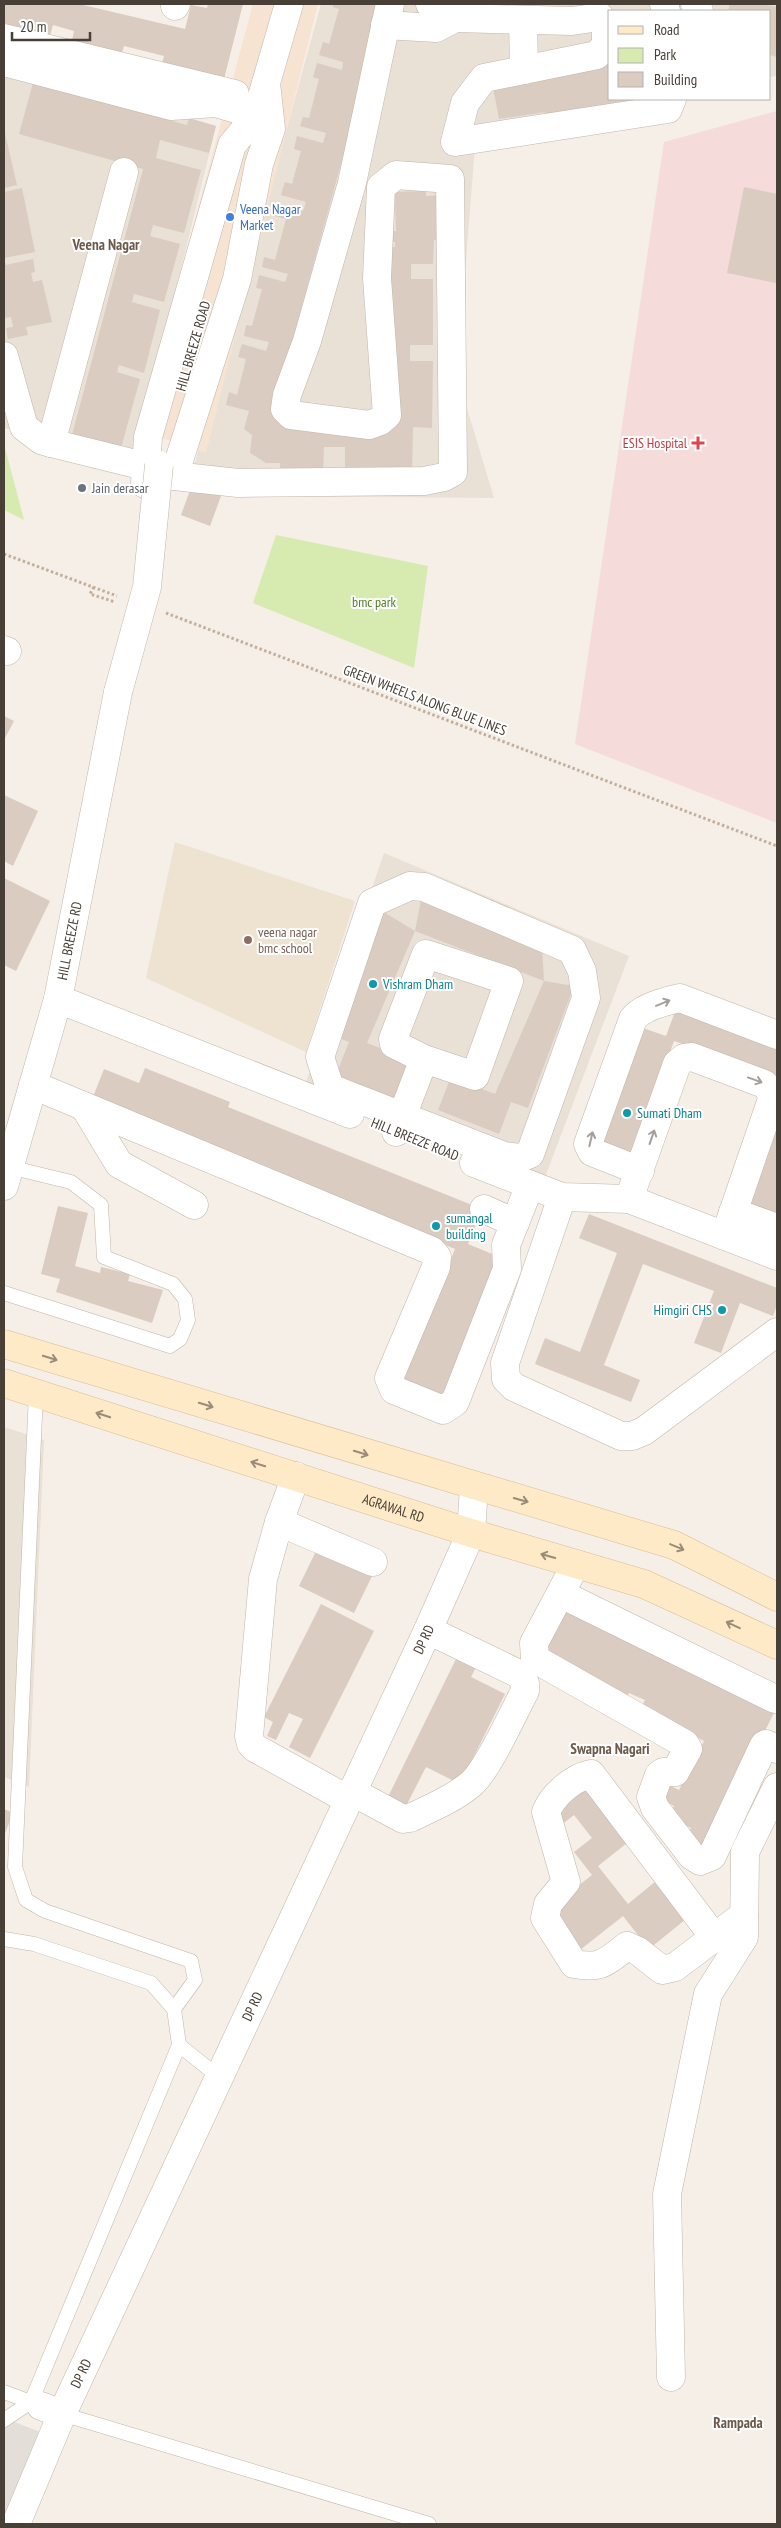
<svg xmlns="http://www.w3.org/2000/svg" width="781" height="2528" viewBox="0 0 781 2528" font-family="'PT Sans Narrow',sans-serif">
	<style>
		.residential { fill: #e9e0d6 }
		.commercial { fill: #f7e3d2 }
		.industrial { fill: #e4ded9 }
		.education { fill: #eee2d1 }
		.medical { fill: #f6dbdb }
		.park { fill: #d7eaaf }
		.building { fill: #daccc0 }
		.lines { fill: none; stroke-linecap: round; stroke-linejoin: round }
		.lane-casing { stroke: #c1b6aa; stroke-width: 15 }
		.street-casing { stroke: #c1b6aa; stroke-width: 29 }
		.secondary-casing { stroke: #d7bd96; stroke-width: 29 }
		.path { stroke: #c3af9a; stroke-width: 3; stroke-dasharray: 2.5 2.5; stroke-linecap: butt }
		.lane { stroke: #fff; stroke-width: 14 }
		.street { stroke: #fff; stroke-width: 28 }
		.secondary { stroke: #ffeac7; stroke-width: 28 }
		.street-bridge-casing { stroke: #c1b6aa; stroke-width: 29; stroke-linecap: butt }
		.street-bridge { stroke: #fff; stroke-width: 28 }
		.oneway { stroke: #a49f9a }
		.oneway2 { stroke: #9a8c77 }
		.shop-dot { fill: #3f7fe0; stroke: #fff; stroke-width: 2 }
		.health-dot { fill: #e0444e; stroke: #fff; stroke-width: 2 }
		.worship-dot { fill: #6b7280; stroke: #fff; stroke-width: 2 }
		.education-dot { fill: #8d6e63; stroke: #fff; stroke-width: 2 }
		.culture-dot { fill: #0f9aa8; stroke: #fff; stroke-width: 2 }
		.labels { text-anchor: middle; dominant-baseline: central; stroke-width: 4; stroke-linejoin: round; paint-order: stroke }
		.shop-label { font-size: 14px; fill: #366cbe; stroke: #fff; text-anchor: start }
		.street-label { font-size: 14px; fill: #483f36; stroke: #fff }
		.health-label { font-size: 14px; fill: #be3a42; stroke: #fff; text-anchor: end }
		.worship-label { font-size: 14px; fill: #5b616d; stroke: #fff; text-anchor: start }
		.park-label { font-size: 14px; fill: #527d26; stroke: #fff }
		.education-label { font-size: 14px; fill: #785e54; stroke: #fff; text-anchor: start }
		.culture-label { font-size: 14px; fill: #0d838f; stroke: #fff; text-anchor: start }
		.neighbourhood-label { font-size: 15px; font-weight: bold; fill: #6c5b4d; stroke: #fff }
	</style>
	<rect width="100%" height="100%" fill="#f5efe8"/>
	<!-- residential -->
	<g class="residential">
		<path d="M 321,4 L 777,4 L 777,76 L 770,77 L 770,11 L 610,11 L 610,99 L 656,99 L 476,133 L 457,375 L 494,498 L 267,496 L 189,485 Z"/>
		<path d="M 4,66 L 216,126 L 134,460 L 4,428 Z"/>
		<path d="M 384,853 L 629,956 L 545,1177 L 304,1088 Z"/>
		<path d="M 4,1427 L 44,1440 L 29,1787 L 4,1777 Z"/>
	</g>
	<!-- commercial -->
	<path class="commercial" d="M 253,4 L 318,4 L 206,453 L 138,430 Z"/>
	<!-- industrial -->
	<path class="industrial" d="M 4,2418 L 43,2433 L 4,2524 Z"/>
	<!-- education -->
	<path class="education" d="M 175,842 L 355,901 L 306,1052 L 146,978 Z"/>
	<!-- medical -->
	<path class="medical" d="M 777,111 L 777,823 L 575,744 L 664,142 Z"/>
	<!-- park -->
	<g class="park">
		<path d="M 4,444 L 24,520 L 4,510 Z"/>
		<path d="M 276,535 L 428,566 L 414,668 L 253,603 Z"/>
	</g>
	<!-- building -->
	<g class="building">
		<path d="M 4,4 L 79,4 L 185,29 L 191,5 L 207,8 L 208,4 L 243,4 L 224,79 L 162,63 L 164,56 L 124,46 L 122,53 L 72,41 L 74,31 L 53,25 L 50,36 L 4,24 Z"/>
		<path d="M 333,4 L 385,4 L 276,400 L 280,424 L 388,427 L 389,339 L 396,339 L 395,332 L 389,332 L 392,288 L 387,288 L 387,270 L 392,270 L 392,266 L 387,266 L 387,247 L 395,247 L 395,242 L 386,242 L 386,231 L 396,231 L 395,192 L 426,191 L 426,196 L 445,195 L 437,240 L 434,240 L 433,264 L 411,264 L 411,279 L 433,279 L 433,345 L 410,345 L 410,361 L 433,361 L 432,428 L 413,427 L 412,473 L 345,472 L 345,447 L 324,447 L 323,473 L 280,472 L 280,463 L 266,463 L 250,453 L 252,435 L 244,429 L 249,411 L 226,405 L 229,392 L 237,395 L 246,359 L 238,357 L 242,344 L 266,351 L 269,342 L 244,336 L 246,325 L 252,326 L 262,289 L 256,288 L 259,275 L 285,282 L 288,274 L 262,267 L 264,257 L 275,260 L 286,219 L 275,216 L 278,204 L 303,211 L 306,202 L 281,195 L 285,182 L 292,184 L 301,151 L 294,149 L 297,136 L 323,143 L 326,133 L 300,126 L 303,117 L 309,118 L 319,79 L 313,77 L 317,63 L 342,70 L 343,62 L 319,55 L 323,42 L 329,44 L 339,9 L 333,7 Z"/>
		<path d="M 730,4 L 763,4 L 777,7 L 777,57 L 770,55 L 770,11 L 728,11 Z"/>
		<path d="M 610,62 L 610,99 L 652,99 L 627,108 L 626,101 L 596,106 L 597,113 L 546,122 L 545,112 L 499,119 L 492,82 Z"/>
		<path d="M 33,83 L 187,125 L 189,118 L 216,126 L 209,153 L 160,140 L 156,158 L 201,170 L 184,233 L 153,225 L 150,236 L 180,244 L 164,302 L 134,294 L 132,302 L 160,310 L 144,373 L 119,365 L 117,372 L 140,379 L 121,448 L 72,435 L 143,169 L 19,134 Z"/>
		<path d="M 4,129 L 17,185 L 4,188 Z"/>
		<path d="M 744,187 L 777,194 L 776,283 L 727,273 Z"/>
		<path d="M 22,188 L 35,252 L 4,258 L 4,192 Z"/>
		<path d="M 33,259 L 35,272 L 31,273 L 33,282 L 42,280 L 52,322 L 26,327 L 28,335 L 8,339 L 6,328 L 13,327 L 11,317 L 4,318 L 4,260 L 6,265 Z"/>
		<path d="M 192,485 L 221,496 L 210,526 L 181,515 Z"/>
		<path d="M 4,716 L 14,721 L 4,740 Z"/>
		<path d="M 4,795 L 38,811 L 13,866 L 4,861 Z"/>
		<path d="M 4,878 L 50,901 L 16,971 L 4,965 Z"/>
		<path d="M 421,900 L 542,947 L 544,981 L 415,931 Z"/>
		<path d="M 382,911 L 415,931 L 367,1043 L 415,1061 L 400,1100 L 336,1075 L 349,1042 L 334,1036 Z"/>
		<path d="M 544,981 L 574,986 L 528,1108 L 511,1102 L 499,1134 L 438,1110 L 451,1077 L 495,1094 Z"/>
		<path d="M 678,1004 L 777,1040 L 777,1077 L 674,1041 L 631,1161 L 594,1148 L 637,1026 L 666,1036 Z"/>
		<path d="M 145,1068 L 230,1102 L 228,1107 L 482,1209 L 468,1244 L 502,1258 L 445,1403 L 401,1385 L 455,1249 L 91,1102 L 104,1069 L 139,1083 Z"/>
		<path d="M 777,1095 L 777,1210 L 773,1223 L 738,1210 Z"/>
		<path d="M 58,1206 L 88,1213 L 75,1266 L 100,1273 L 101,1267 L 130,1274 L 128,1281 L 163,1290 L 152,1323 L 56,1292 L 60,1279 L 41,1274 Z"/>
		<path d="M 589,1214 L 777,1288 L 777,1305 L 773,1316 L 740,1303 L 721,1353 L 694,1343 L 714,1291 L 643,1264 L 604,1365 L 640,1380 L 631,1402 L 535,1364 L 545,1338 L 580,1352 L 617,1253 L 579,1238 Z"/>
		<path d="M 319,1545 L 374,1572 L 354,1613 L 299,1586 Z"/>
		<path d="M 565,1601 L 775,1711 L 706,1848 L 686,1838 L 691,1828 L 669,1817 L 674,1806 L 657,1796 L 664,1783 L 679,1790 L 704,1741 L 641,1708 L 645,1700 L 629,1693 L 623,1704 L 538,1654 Z"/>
		<path d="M 321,1604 L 374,1631 L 310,1758 L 289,1747 L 303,1719 L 289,1713 L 276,1740 L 267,1736 L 273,1722 L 264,1717 Z"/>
		<path d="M 459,1653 L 478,1663 L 471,1677 L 505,1694 L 460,1784 L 426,1767 L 404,1810 L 386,1801 Z"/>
		<path d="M 581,1784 L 627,1843 L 598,1866 L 628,1904 L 656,1881 L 686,1919 L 649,1949 L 623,1916 L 580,1950 L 548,1910 L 592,1875 L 574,1852 L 592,1838 L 574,1815 L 556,1829 L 550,1820 Z"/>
		<path d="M 4,1809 L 13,1813 L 4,1836 Z"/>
	</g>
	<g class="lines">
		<!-- lane casing -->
		<g class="lane-casing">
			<g id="lane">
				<path d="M 4,1293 L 170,1346 L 180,1339 L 188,1320 L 185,1299 L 173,1284 L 104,1257 L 101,1205 L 71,1182 L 9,1167"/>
				<path d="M 36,1393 L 15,1867 L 26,1900 L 45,1911 L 191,1961 L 195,1980 L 174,2009"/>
				<path d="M 4,1939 L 34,1944 L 151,1983 L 174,2009 L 179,2045 L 219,2077"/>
				<path d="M 4,2392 L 36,2404"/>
				<path d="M 62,2414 L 429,2524"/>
				<path d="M 4,2420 L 31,2402 L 179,2045"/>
			</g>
		</g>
		<!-- street casing -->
		<g class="street-casing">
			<g id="street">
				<path d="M 430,4 L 455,18 L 572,21 L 600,17 L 606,27 L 606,45 L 597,55 L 484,78 L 465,103 L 455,142 L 668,109 L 672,99"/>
				<path d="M 664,4 L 666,11"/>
				<path d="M 695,4 L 699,11"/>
				<path d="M 175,6 L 176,4"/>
				<path d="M 523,20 L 524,70"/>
				<path d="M 385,25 L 436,28 L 455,18"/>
				<path d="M 4,38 L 235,94"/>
				<path d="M 4,62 L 171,106 L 216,103 L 257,115 L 232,145 L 148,437 L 145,484"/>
				<path d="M 261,100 L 289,4"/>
				<path d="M 124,172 L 51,443 L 144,466 L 174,476 L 237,279 L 259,164 L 271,129 L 266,83"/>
				<path d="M 4,356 L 24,427 L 41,440 L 51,443"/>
				<path d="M 174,476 L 238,483 L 424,481 L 444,477 L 453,472 L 450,179 L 396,175 L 381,187 L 377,278 L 387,415 L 380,421 L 369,425 L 291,415 L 285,409 L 287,395 L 307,341 L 352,183 L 390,4"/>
				<path d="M 4,650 L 7,651"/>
				<path d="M 410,886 L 424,887 L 572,950 L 582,971 L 586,998 L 530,1154 L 520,1158 L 504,1156 L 330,1088 L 320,1057 L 372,903 Z"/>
				<path d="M 58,999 L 350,1114"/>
				<path d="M 33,1085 L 432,1251 L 437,1257 L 436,1267 L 389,1378 L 394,1390 L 443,1410 L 455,1402 L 507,1269 L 506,1245 L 530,1185"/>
				<path d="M 84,1106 L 119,1164 L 194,1205"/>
				<path d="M 396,1132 L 424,1059 L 394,1044 L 393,1039 L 426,954 L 509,981 L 475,1076 L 424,1059"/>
				<path d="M 474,1163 L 562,1197 L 629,1199 L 777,1256"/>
				<path d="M 640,1171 L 592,1152 L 588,1144 L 633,1019 C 642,1007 666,1001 680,998 L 777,1035"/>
				<path id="s1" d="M 4,1186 L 58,999 L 118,692"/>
				<path d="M 562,1197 L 505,1363 L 506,1379 L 514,1387 L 621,1436 L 632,1436 L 644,1431 L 777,1332"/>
				<path d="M 629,1199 L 677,1064 L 684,1058 L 692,1057 L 764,1084 L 770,1090 L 772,1099 L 725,1236"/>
				<path d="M 484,1209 L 515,1223"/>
				<path d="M 733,1212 L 777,1228"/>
				<path d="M 296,1476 L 279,1522 L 263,1579 L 249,1736 L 251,1744 L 255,1748 L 347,1799"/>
				<path d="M 279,1522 L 373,1562"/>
				<path d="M 576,1564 L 534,1643 L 535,1659 L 685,1744 L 688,1749 L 675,1772 L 663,1772 L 659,1775 L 651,1797 L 655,1808 L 692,1856 L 700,1861 L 712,1856 L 764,1745 L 766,1744 L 777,1749"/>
				<path d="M 561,1594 L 775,1699"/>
				<path d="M 351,1791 L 403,1819 L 410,1818 C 431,1808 453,1799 471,1784 C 488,1770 513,1713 525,1691 L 525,1683 L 519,1674 L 428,1630"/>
				<path d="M 714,1937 L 591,1774 C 572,1778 553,1795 546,1812 L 566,1882 L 548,1904 L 545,1918 L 574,1964 C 602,1969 606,1962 627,1946 L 638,1951 L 662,1970 L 675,1967 L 744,1915"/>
				<path d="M 671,2377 L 667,2194 L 708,1994 L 744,1937 L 745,1852 L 777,1787"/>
				<path d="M 41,2406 L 62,2414"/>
				<path id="s2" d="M 16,2524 L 62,2414 L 428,1630 L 471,1533 L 474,1487"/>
			</g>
		</g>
		<!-- secondary casing -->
		<g class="secondary-casing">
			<g id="secondary">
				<path d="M 4,1344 L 674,1545 L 777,1597"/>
				<path id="s3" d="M 4,1383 L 471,1533 L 644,1584 L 777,1645"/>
			</g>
		</g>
		<!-- path -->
		<g class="path">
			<path d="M 4,554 L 117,596"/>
			<path d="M 94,587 L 90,594 L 115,602"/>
			<path d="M 166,613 L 777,846"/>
		</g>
		<!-- lane -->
		<use href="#lane" class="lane"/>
		<!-- street -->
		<use href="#street" class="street"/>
		<!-- secondary -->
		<use href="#secondary" class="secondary"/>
		<!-- street-bridge casing -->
		<g class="street-bridge-casing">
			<path id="street-bridge" d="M 118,692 L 147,587 L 159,465"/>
		</g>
		<!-- street-bridge -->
		<use href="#street-bridge" class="street-bridge"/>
	</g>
	<!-- one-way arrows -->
	<defs><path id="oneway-shaft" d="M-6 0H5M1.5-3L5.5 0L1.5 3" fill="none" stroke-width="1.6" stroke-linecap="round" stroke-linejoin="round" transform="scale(1.25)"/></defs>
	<g class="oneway">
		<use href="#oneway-shaft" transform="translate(663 1003) rotate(-22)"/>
		<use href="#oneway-shaft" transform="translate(755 1080) rotate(20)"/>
		<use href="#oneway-shaft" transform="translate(652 1137) rotate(-71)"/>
		<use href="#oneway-shaft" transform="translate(591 1139) rotate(-77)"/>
	</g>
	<g class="oneway2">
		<use href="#oneway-shaft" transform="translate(50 1358) rotate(17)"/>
		<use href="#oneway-shaft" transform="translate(206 1405) rotate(17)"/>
		<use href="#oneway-shaft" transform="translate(103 1415) rotate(-162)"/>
		<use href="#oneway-shaft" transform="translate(361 1453) rotate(17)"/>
		<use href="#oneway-shaft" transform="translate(258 1464) rotate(-162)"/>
		<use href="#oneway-shaft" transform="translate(521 1500) rotate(16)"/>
		<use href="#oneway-shaft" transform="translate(677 1547) rotate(23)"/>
		<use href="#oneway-shaft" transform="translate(548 1556) rotate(-164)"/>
		<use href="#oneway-shaft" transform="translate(733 1625) rotate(-155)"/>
	</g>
	<!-- markers -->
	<circle class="shop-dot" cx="230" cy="217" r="5"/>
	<path class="health-dot" d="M695.5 435.5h5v5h5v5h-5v5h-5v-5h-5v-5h5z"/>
	<circle class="worship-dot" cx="82" cy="488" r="5"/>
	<circle class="education-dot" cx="248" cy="940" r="5"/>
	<g class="culture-dot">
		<circle cx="373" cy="984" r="5"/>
		<circle cx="627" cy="1113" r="5"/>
		<circle cx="436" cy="1226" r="5"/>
		<circle cx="722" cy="1310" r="5"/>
	</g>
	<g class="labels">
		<!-- shop labels -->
		<g class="shop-label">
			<text x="240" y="209">Veena Nagar<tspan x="240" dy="16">Market</tspan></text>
		</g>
		<!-- street labels -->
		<g class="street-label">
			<text transform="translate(193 346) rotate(-74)">HILL BREEZE ROAD</text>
			<text transform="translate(425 700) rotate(21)">GREEN WHEELS ALONG BLUE LINES</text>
			<text stroke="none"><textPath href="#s1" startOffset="254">HILL BREEZE RD</textPath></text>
			<text transform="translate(415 1139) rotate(22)">HILL BREEZE ROAD</text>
			<text stroke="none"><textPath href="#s3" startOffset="409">AGRAWAL RD</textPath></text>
			<text stroke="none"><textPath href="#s2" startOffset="974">DP RD</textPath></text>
			<text stroke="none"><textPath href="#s2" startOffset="569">DP RD</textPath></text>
			<text stroke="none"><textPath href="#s2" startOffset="164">DP RD</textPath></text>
		</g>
		<!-- health labels -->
		<g class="health-label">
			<text x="687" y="443">ESIS Hospital</text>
		</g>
		<!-- worship labels -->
		<g class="worship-label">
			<text x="92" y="488">Jain derasar</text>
		</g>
		<!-- park labels -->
		<g class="park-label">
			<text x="374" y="602">bmc park</text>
		</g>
		<!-- education labels -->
		<g class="education-label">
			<text x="258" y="932">veena nagar<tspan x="258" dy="16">bmc school</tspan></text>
		</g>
		<!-- culture labels -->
		<g class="culture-label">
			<text x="383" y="984">Vishram Dham</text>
			<text x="637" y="1113">Sumati Dham</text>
			<text x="446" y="1218">sumangal<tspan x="446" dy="16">building</tspan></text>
			<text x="712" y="1310" text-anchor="end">Himgiri CHS</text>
		</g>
		<!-- neighbourhood labels -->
		<g class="neighbourhood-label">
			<text x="106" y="244">Veena Nagar</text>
			<text x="610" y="1748">Swapna Nagari</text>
			<text x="738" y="2422">Rampada</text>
		</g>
	</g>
	<!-- border -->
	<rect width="781" height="2528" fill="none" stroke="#483f36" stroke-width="10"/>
	<!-- legend -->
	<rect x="608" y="10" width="162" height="90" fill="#ffffff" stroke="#b6b2af"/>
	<rect x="618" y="26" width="25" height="8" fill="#ffeac7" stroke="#b6b2af"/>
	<text x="654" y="35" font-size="15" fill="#483f36">Road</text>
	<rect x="618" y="48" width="25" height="15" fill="#d7eaaf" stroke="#b6b2af"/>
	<text x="654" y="60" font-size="15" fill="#483f36">Park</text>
	<rect x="618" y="72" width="25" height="15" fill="#daccc0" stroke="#b6b2af"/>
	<text x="654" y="85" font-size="15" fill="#483f36">Building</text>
	<!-- scale -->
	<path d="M12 32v8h78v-8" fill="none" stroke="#483f36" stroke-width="2.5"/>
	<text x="20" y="32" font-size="15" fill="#483f36" stroke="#ffffff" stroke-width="4" paint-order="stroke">20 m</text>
</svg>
